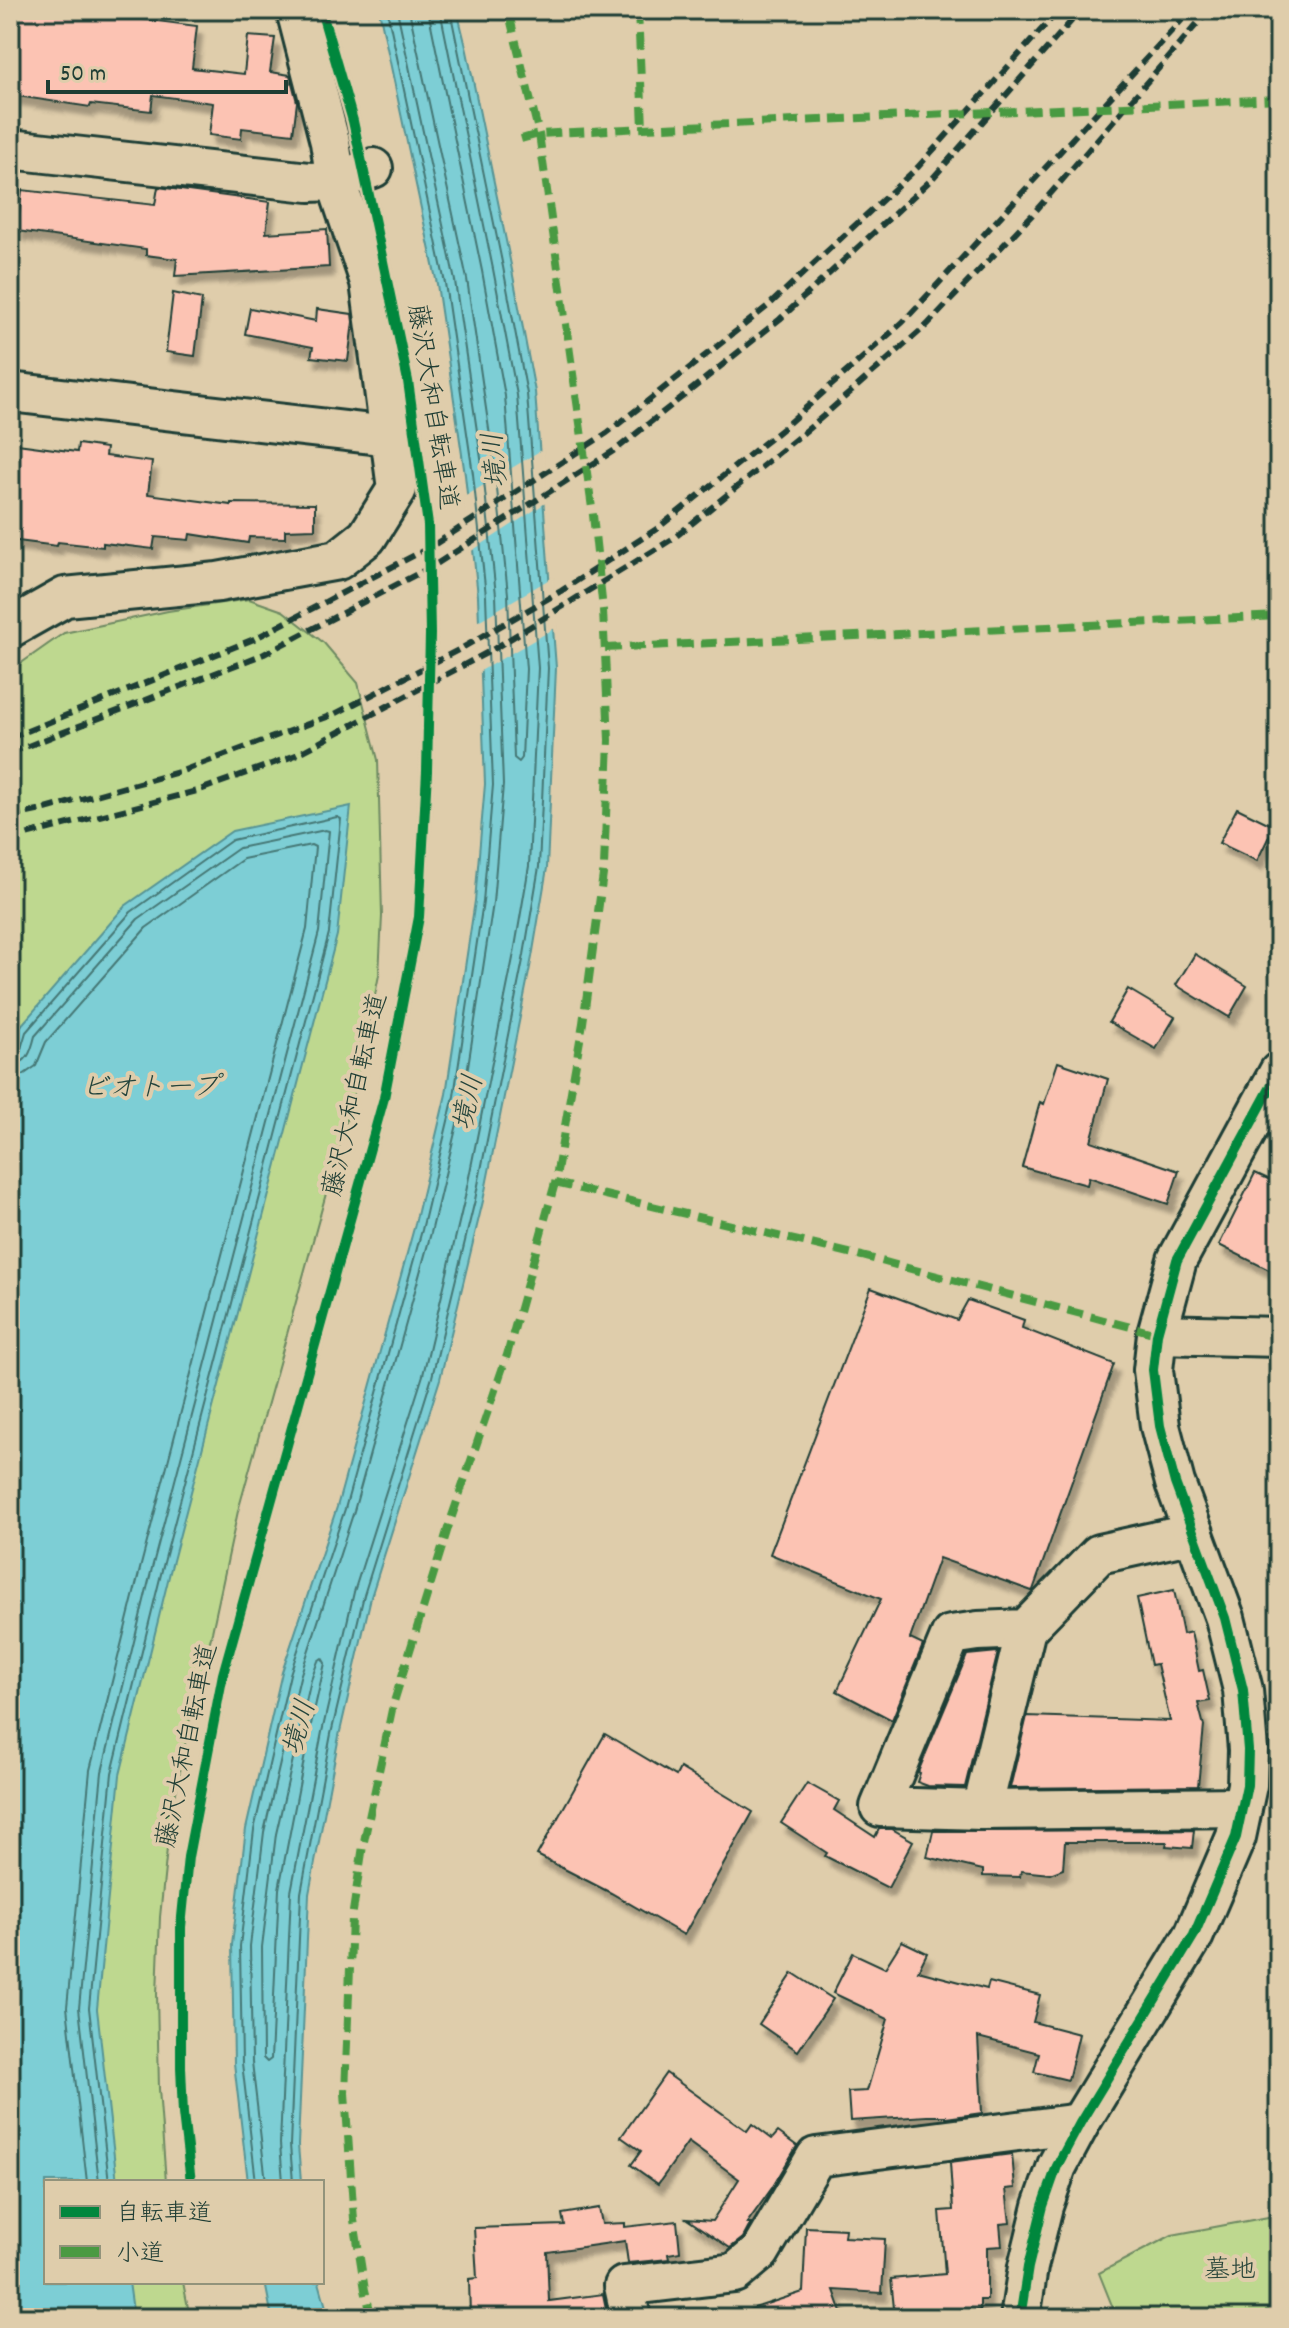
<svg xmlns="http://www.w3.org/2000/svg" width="1289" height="2328" viewBox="0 0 1289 2328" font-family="Dekko,'Klee One',sans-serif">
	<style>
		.green { fill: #bed88f; stroke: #6e8a62; stroke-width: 2 }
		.water { fill: #7dced5; stroke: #579495; stroke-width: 2 }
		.pier { fill: #dfcdab }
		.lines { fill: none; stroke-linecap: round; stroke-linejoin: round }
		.shore { stroke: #457774; stroke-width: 2 }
		.building { fill: #fcc3b3; stroke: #1f3d34; stroke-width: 2; filter: url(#shadow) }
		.minor-casing { stroke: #1f3d34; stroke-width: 44 }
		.minor { stroke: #dfcdab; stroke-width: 38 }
		.rail { stroke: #1f3d34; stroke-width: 6; stroke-dasharray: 12 6; stroke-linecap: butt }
		.quiet { stroke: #4a9a42; stroke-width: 8; stroke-dasharray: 16 8; stroke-linecap: butt }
		.cycleway-casing { stroke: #dfcdab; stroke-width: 15 }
		.cycleway { stroke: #00873e; stroke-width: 10 }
		.labels { text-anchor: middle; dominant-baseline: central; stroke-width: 8; stroke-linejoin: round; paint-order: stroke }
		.street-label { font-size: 26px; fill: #1f3d34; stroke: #dfcdab }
		.park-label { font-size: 26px; fill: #274539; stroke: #dfcdab }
		.water-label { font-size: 28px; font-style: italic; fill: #24443c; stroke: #dfcdab }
	</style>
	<defs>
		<filter id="shadow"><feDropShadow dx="5" dy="9" stdDeviation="2" flood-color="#0004"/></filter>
	</defs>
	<rect width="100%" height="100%" fill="#dfcdab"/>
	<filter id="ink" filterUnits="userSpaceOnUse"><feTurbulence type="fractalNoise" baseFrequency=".0125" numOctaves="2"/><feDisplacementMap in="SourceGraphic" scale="16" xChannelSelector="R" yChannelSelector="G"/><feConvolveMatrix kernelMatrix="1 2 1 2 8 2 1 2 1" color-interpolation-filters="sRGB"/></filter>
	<g filter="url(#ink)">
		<!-- green -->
		<g class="green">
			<path d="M 249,599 L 283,611 L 324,643 L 358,683 L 378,760 L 382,916 L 379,975 L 360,1071 L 238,1511 L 211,1637 L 190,1718 L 169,1829 L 160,1917 L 157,1994 L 159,2089 L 166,2182 L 46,2182 L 46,2282 L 183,2282 L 190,2318 L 10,2318 L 10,671 L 64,633 L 168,611 Z"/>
			<path d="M 1279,2215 L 1279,2318 L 1117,2318 L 1099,2273 L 1172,2235 Z"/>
		</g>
		<!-- water -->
		<g class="water">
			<path d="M 379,10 L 457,10 L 467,51 L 511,265 L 535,392 L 556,668 L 547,868 L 532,957 L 483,1201 L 440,1379 L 371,1597 L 339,1736 L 309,1894 L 298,2145 L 301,2182 L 248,2182 L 234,2063 L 232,1945 L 246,1829 L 282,1672 L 337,1507 L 414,1228 L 446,1094 L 475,901 L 485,784 L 478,596 L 465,475 L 437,284 Z"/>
			<path d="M 351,806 L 337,935 L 170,1572 L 120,1775 L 97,2009 L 117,2182 L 46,2182 L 46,2282 L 129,2282 L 134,2318 L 10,2318 L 10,1060 L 19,1028 L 125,906 L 232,831 Z"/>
			<path d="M 265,2282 L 319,2282 L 329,2318 L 272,2318 Z"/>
		</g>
		<!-- pier -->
		<g class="pier">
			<path d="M 543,449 L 547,502 L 470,552 L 464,497 Z"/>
			<path d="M 553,577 L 557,627 L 477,673 L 475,623 Z"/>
		</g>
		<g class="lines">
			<!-- shore -->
			<g class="shore">
				<path d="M 409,10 L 467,279 L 495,470 L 508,594 L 514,758 L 519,762 L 522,758 L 526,669 L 505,396 L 482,271 L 428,10"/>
				<path d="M 10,1055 L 20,1052 L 26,1032 L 131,912 L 232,840 L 337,817 L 341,819 L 329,933 L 162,1570 L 112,1773 L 89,2008 L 109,2182"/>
				<path d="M 10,1065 C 28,1064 31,1052 35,1036 L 138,919 L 239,848 L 325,830 L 329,831 L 319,932 L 152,1568 L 102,1772 L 79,2008 L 99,2182"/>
				<path d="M 10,1077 L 23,1075 L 36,1066 L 46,1042 L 146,928 L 243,859 L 311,845 L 315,847 L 307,929 L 141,1565 L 90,1770 L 67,2007 L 87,2182"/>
				<path d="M 322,1658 L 325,1663 L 310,1729 L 279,1889 L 271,2059 L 267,2062 L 263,2058 L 262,1947 L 276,1834 L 311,1680 L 318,1661 Z"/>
				<path d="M 256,2182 L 242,2063 L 240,1946 L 254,1830 L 290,1674 L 345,1509 L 422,1230 L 454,1096 L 483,902 L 493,785 L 486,596 L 473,474 L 445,283 L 387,10"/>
				<path d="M 266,2182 L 252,2062 L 250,1946 L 264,1832 L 300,1677 L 354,1511 L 431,1233 L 463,1099 L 493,903 L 503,785 L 496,595 L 483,472 L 455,281 L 397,10"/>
				<path d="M 283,2182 L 280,2144 L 291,1892 L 322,1732 L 354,1592 L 423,1375 L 465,1197 L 514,953 L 529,866 L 538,668 L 517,395 L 493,269 L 440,10"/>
				<path d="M 293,2182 L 290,2145 L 301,1893 L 331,1734 L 364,1595 L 432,1377 L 475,1200 L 524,955 L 539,867 L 548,668 L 527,394 L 503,267 L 450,10"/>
			</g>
		</g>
		<!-- building -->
		<g class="building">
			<path d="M 10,10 L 142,10 L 141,19 L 197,26 L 192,68 L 244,74 L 248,36 L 275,38 L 270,72 L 290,75 L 297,102 L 293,134 L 242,128 L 241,139 L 209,135 L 213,103 L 153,95 L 151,111 L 91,104 L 90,107 L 10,95 Z"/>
			<path d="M 158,187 L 270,202 L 266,233 L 327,229 L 329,267 L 175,276 L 177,259 L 146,255 L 146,249 L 17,231 L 22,190 L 155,205 Z"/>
			<path d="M 173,293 L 202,299 L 195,356 L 166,352 Z"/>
			<path d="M 250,308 L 316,321 L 317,309 L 352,314 L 353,322 L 348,361 L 311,357 L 313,347 L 245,334 Z"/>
			<path d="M 10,443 L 77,452 L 78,444 L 106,448 L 105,456 L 152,462 L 148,494 L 231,505 L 231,503 L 315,504 L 315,529 L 285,530 L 285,538 L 249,537 L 248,543 L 190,534 L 189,540 L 155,537 L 153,549 L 103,543 L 103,547 L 58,542 L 57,546 L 10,540 Z"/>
			<path d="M 1237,808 L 1274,826 L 1257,861 L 1219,843 Z"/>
			<path d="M 1195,954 L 1247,986 L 1229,1017 L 1176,985 Z"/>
			<path d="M 1128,989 L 1175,1017 L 1156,1049 L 1109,1022 Z"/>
			<path d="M 1058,1062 L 1108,1079 L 1091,1141 L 1179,1171 L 1168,1204 L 1089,1177 L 1087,1185 L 1022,1167 L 1040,1102 L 1044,1104 Z"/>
			<path d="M 1255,1173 L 1279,1184 L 1279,1275 L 1219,1245 Z"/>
			<path d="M 871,1288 L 957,1320 L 968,1300 L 1024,1320 L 1022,1328 L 1114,1364 L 1033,1590 L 1032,1591 L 939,1558 L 910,1639 L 923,1645 L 892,1720 L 837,1691 L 881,1599 L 770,1554 Z"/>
			<path d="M 1174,1590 L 1183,1634 L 1191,1632 L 1199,1671 L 1203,1670 L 1210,1701 L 1198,1703 L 1204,1726 L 1198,1786 L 1010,1788 L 1027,1716 L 1170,1721 L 1157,1664 L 1151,1665 L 1137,1598 Z"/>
			<path d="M 998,1652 L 965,1787 L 928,1786 L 917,1782 L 920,1773 L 918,1772 L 967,1655 Z"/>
			<path d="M 605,1734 L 676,1776 L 680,1768 L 753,1812 L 684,1935 L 611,1893 L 537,1855 Z"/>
			<path d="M 807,1783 L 839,1801 L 834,1810 L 875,1837 L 879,1829 L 892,1829 L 913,1841 L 888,1888 L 825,1856 L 827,1853 L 781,1823 Z"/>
			<path d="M 1194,1830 L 1192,1848 L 1166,1846 L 1167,1842 L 1065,1842 L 1063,1869 L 1050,1874 L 1021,1871 L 1020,1877 L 983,1876 L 983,1870 L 927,1857 L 933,1831 Z"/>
			<path d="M 902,1941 L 927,1953 L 918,1971 L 987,1989 L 989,1982 L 1040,1995 L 1033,2022 L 1079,2034 L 1068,2080 L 1034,2072 L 1039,2053 L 978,2037 L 982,2113 L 946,2118 L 946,2116 L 927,2116 L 850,2121 L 848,2092 L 867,2091 L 888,2019 L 833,1993 L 853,1953 L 885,1968 Z"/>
			<path d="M 793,1973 L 833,1999 L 798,2051 L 759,2024 Z"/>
			<path d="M 666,2073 L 747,2131 L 752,2124 L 772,2139 L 778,2132 L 797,2146 L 772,2188 L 747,2223 L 751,2223 L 743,2238 L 730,2248 L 687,2219 L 712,2221 L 739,2179 L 688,2142 L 658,2184 L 631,2165 L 641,2151 L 621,2137 Z"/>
			<path d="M 1012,2154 L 1015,2188 L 1006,2189 L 1010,2223 L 1000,2224 L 1002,2246 L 987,2247 L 987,2300 L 980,2300 L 980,2310 L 967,2310 L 967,2318 L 895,2318 L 891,2279 L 945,2274 L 940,2211 L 953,2210 L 950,2162 Z"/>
			<path d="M 599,2208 L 602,2224 L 625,2223 L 625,2227 L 677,2221 L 680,2252 L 668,2254 L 669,2259 L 628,2263 L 625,2241 L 547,2252 L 549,2301 L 603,2294 L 608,2318 L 540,2318 L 539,2314 L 470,2316 L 469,2279 L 477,2278 L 474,2228 L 564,2225 L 562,2214 Z"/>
			<path d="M 806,2227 L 845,2229 L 844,2237 L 885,2239 L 882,2293 L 834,2290 L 844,2318 L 739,2318 L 739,2313 L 803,2292 Z"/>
		</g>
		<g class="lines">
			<!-- minor casing -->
			<g class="minor-casing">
				<g id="minor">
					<path d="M 10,149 L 309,182 L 336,181 L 373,168"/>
					<path d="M 10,392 L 389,436"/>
					<path d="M 10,628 L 65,597 L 218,582 L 338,560 L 367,537 L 397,489 L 370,282 L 336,181 L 330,142 L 296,10"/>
					<path d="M 1157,1334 L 1279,1337"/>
					<path d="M 1194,1533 L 1099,1554 L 1026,1629 L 978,1631 L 951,1635 L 880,1807 L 982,1810 L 1242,1807"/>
					<path d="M 982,1810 L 1026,1629"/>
					<path d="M 631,2318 L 624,2286 L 735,2273 L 760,2252 L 816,2157 L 1080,2123"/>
					<path d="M 1020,2318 L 1028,2267 L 1043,2206 L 1057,2166 L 1080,2123 L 1194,1935 L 1236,1837 L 1247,1785 L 1248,1750 L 1243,1690 L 1225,1618 L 1175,1483 L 1160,1426 L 1153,1370 L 1157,1334 L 1177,1260 L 1279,1072"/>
				</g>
			</g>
			<!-- minor -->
			<use href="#minor" class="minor"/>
			<!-- rail -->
			<g class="rail">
				<path d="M 10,738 L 254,639 L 432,546 L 607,433 L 768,306 L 918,167 L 1059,10"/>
				<path d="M 10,753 L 264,654 L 438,563 L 618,448 L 780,319 L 932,179 L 1081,10"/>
				<path d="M 10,817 L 42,810 L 182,771 L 335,714 L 462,648 L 561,591 L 658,528 L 783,428 L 903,322 L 1191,10"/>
				<path d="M 10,839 L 197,791 L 296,755 L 492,650 L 674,538 L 813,425 L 927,325 L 1032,215 L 1209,10"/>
			</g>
			<!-- quiet -->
			<g class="quiet">
				<path d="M 638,10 L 643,128"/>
				<path d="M 521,139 L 539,134 L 643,128 L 1279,99"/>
				<path d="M 605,648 L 1279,616"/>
				<path d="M 555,1183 L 862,1256 L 1157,1334"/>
				<path d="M 372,2318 L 365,2290 L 354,2220 L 345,2093 L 352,1918 L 363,1846 L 393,1705 L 448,1528 L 507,1355 L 555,1183 L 583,1023 L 604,867 L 609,740 L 603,610 L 593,515 L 539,134 L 508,10"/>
			</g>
			<!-- cycleway casing -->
			<g class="cycleway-casing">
				<g id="cycleway">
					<path d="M 191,2182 L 183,2114 L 181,2067 L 181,1927 L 188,1857 L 223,1674 L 384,1098 L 419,917 L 427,771 L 430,634 L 428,525 L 408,381 L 376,228 L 353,121 L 321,10"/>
					<path d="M 1020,2318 L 1028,2267 L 1043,2206 L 1057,2166 L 1080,2123 L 1194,1935 L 1236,1837 L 1247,1785 L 1248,1750 L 1243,1690 L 1225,1618 L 1175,1483 L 1160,1426 L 1153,1370 L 1157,1334 L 1177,1260 L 1279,1072"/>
				</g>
			</g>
			<!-- cycleway -->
			<use href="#cycleway" class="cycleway"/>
		</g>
	</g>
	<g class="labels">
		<!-- street labels -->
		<g class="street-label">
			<text transform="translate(431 407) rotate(81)">藤沢大和自転車道</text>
			<text transform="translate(357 1095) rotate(-77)">藤沢大和自転車道</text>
			<text transform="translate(189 1746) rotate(-78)">藤沢大和自転車道</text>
		</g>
		<!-- park labels -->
		<g class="park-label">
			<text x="1230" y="2271">墓地</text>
		</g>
		<!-- water labels -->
		<g class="water-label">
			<text transform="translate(498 460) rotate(-95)">境川</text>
			<text x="150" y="1090">ビオトープ</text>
			<text transform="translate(471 1103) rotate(-78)">境川</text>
			<text transform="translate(302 1728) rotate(-74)">境川</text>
		</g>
	</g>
	<!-- margin -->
	<rect width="1289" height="2328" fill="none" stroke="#dfcdab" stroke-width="40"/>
	<rect x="20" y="20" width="1249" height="2288" fill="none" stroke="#1f3d34" stroke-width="3" filter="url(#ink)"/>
	<!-- legend -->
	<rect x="44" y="2180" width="280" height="104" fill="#dfcdab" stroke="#92937b" stroke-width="2"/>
	<rect x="60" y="2206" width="40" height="12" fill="#00873e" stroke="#92937b" stroke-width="2"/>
	<text x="116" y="2220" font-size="24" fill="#1f3d34">自転車道</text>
	<rect x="60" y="2246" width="40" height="12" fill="#4a9a42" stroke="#92937b" stroke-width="2"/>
	<text x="116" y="2260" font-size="24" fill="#1f3d34">小道</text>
	<!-- scale -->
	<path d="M48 80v12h238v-12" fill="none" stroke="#1f3d34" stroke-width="4"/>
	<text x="60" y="80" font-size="24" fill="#1f3d34" stroke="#dfcdab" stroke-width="6" paint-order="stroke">50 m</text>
</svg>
